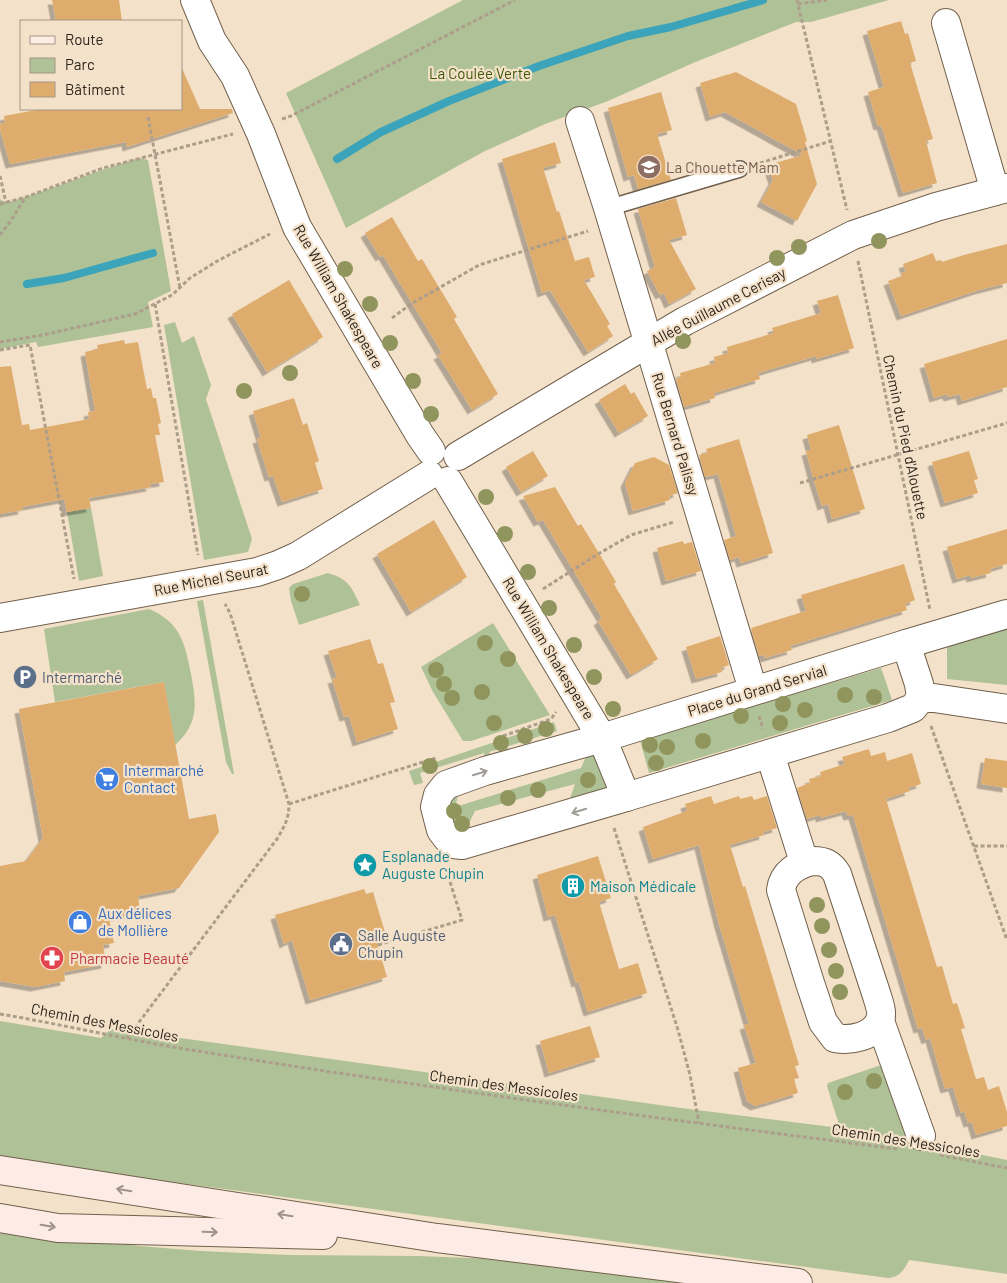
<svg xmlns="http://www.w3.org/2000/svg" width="1007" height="1283" viewBox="0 0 1007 1283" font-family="Barlow,sans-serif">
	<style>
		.green { fill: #afc196 }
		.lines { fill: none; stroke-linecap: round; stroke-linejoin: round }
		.stream { stroke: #3ba4ba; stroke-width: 8 }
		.building { fill: #dead6e; filter: url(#shadow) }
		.service-casing { stroke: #71604c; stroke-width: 18 }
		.minor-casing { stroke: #71604c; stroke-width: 30 }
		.secondary-casing { stroke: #71604c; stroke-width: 30 }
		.path { stroke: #ac9e8b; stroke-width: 3; stroke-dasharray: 4 2.5; stroke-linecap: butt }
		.service { stroke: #fff; stroke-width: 15 }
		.minor { stroke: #fff; stroke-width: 28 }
		.secondary { stroke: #fdece6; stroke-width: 28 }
		.tree { fill: #90955e }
		.oneway { stroke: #a09d99 }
		.oneway2 { stroke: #9f928b }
		.labels { text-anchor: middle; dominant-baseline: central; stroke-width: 4.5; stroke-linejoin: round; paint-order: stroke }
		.park-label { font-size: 15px; fill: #3e5707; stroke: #f4e1c9 }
		.education-label { font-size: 15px; fill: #785e54; stroke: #f4e1c9; text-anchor: start }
		.street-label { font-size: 15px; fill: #2c251c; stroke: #f4e1c9 }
		.service-label { font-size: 15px; fill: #4e5e75; stroke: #f4e1c9; text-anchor: start }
		.shop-label { font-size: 15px; fill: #366cbe; stroke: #f4e1c9; text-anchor: start }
		.culture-label { font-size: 15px; fill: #0d838f; stroke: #f4e1c9; text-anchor: start }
		.health-label { font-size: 15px; fill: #be3a42; stroke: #f4e1c9; text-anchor: start }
	</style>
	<defs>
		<filter id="shadow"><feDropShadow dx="-4.5" dy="4.5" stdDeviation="0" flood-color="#0004"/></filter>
	</defs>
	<rect width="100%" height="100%" fill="#f4e1c9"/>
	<!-- green -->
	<g class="green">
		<path d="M 463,0 L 889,0 L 811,22 L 796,22 L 693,63 L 608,101 L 545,124 L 483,152 L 346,228 L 286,93 Z"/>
		<path d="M 139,158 L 148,160 L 171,291 L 148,302 L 153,327 L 38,347 L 36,342 L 0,349 L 0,199 L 6,203 C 51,190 94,171 139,158 Z"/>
		<path d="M 175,322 L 182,343 L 194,336 L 211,385 L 206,399 L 252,539 L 248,552 L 204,560 L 164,325 Z"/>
		<path d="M 91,508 L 103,576 L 79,581 L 67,512 Z"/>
		<path d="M 328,573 C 348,579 351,586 360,605 L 299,625 L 291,601 L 289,588 L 293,584 Z"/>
		<path d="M 203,600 L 234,774 L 232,774 L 226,762 L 197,601 Z"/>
		<path d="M 149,609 C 180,622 185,643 191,674 C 196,702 200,723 175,745 L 164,682 L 55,702 L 44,629 Z"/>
		<path d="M 493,623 L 550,715 L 471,741 L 463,741 L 433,692 L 421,667 Z"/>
		<path d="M 1007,626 L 1007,685 L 947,679 L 947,641 Z"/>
		<path d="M 881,668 L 892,700 L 649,773 L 640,740 Z"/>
		<path d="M 554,722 L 557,731 L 489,752 L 493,762 L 487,764 L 484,753 L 420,773 L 423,783 L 414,785 L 409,771 Z"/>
		<path d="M 588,752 C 599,756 609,770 607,781 C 607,784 604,789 603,792 L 568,804 L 575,784 L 475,811 L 464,834 L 453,823 L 446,812 L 452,793 L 461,786 L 455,807 L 581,768 Z"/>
		<path d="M 0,1021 L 101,1038 L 111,1029 L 173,1037 L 681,1108 L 840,1128 L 827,1086 L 828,1083 L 884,1064 L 908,1140 L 1007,1160 L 1007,1274 L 909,1260 C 904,1270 900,1277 888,1278 L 0,1159 Z"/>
		<path d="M 0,1224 L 139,1246 L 201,1251 L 290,1255 L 418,1256 L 496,1259 L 692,1283 L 0,1283 Z"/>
	</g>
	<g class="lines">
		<!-- stream -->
		<g class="stream">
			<path d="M 337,159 L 381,132 L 449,101 L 539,66 L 628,36 L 671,27 L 763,0"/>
			<path d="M 27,284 L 64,278 L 153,253"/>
		</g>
	</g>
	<!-- building -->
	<g class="building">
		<path d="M 52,0 L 119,0 L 122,21 L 56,21 Z"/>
		<path d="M 901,21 L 905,34 L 908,33 L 916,61 L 910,63 L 933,139 L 926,141 L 937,183 L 903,193 L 881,125 L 878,126 L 868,92 L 884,87 L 867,31 Z"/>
		<path d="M 181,66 L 200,109 L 232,109 L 233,113 L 127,147 L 126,142 L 10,164 L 0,129 L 0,124 L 5,123 L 4,116 L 41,109 L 181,109 Z"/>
		<path d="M 736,72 L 796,104 L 807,141 L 805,142 L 817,184 L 797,221 L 761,202 L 773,180 L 768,165 L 803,155 L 725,112 L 710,117 L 700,83 Z"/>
		<path d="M 661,92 L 672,130 L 657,134 L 671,180 L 638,189 L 634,175 L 628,177 L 608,108 Z"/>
		<path d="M 555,142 L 561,163 L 543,168 L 557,212 L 559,211 L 575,261 L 589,257 L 595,277 L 584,280 L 610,324 L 607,326 L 613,336 L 588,352 L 550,290 L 542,293 L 502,159 Z"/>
		<path d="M 676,198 L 687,235 L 669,240 L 696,289 L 669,304 L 664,293 L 660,295 L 647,271 L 655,267 L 638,209 Z"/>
		<path d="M 392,217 L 418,261 L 422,259 L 457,317 L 454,319 L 498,394 L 472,410 L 438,355 L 442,353 L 383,255 L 380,257 L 365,233 Z"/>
		<path d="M 1007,244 L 1007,283 L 979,290 L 901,316 L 888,281 L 902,276 L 901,273 L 906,272 L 903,264 L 933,253 L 936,261 L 941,260 L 942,262 L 964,255 Z"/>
		<path d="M 289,280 L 323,337 L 267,372 L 232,314 Z"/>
		<path d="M 838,295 L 854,348 L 816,359 L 816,356 L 758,373 L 760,379 L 714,393 L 715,398 L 684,407 L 676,379 L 681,377 L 680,373 L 715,363 L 714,357 L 728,353 L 727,347 L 774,333 L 772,328 L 821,313 L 817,301 Z"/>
		<path d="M 1007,339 L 1007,387 L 962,401 L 960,394 L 948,397 L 947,394 L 934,398 L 924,364 Z"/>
		<path d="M 124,340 L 125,344 L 138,342 L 147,389 L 151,388 L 153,398 L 156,398 L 161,423 L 158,424 L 160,435 L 155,435 L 164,482 L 150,484 L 151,487 L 89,498 L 91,508 L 67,512 L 64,499 L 22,507 L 23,510 L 0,514 L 0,367 L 11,366 L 22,425 L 29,424 L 30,430 L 89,419 L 88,412 L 95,411 L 85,352 L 98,349 L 97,345 Z"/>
		<path d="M 625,384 L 631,394 L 634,392 L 648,416 L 619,433 L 599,400 Z"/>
		<path d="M 294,398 L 303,425 L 307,423 L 319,461 L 315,463 L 323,489 L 282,502 L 273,476 L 269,477 L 257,439 L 261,438 L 253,411 Z"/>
		<path d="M 839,425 L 865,509 L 832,519 L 828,504 L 822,506 L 814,481 L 806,451 L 811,450 L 807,435 Z"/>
		<path d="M 739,439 L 773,553 L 741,563 L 739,557 L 730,560 L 724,540 L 736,536 L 718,474 L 705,477 L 699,455 L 707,453 L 706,449 Z"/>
		<path d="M 533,451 L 548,476 L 521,492 L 506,467 Z"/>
		<path d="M 969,451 L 978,479 L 974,480 L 978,493 L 945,503 L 932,462 Z"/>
		<path d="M 654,457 L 669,465 L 678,493 L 669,496 L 670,500 L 633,511 L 625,483 L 635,463 Z"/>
		<path d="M 555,487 L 578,526 L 581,524 L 602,558 L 616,582 L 614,584 L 658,659 L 631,675 L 598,621 L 602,618 L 543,520 L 538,522 L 523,496 Z"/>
		<path d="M 434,520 L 467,577 L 411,612 L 377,554 Z"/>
		<path d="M 1007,529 L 1007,564 L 990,569 L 991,573 L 971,578 L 970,575 L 957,579 L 947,547 Z"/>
		<path d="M 683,541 L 684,544 L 692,542 L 701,571 L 666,581 L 657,548 Z"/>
		<path d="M 904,564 L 915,600 L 905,604 L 907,610 L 790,646 L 792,650 L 765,658 L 764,655 L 759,656 L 751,628 L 806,611 L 801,595 Z"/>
		<path d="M 720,636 L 729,665 L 721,668 L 722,672 L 696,679 L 686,647 Z"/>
		<path d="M 370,639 L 378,664 L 383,663 L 395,702 L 390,703 L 398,729 L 357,742 L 349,716 L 344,717 L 332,679 L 337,678 L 328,651 Z"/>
		<path d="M 164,682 L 189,819 L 216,814 L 219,832 L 179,888 L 138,896 L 140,912 L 109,918 L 114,943 L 103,945 L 106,964 L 64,972 L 65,981 L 35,987 L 0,981 L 0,866 L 26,861 L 43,838 L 19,709 Z"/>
		<path d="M 869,749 L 871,756 L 885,752 L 887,761 L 912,753 L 921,784 L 908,788 L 910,791 L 886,799 L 937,967 L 942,966 L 953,1004 L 957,1003 L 965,1028 L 961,1029 L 976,1079 L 984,1077 L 988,1090 L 999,1086 L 1007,1112 L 1007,1126 L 976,1135 L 972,1122 L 968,1123 L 964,1111 L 961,1113 L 953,1087 L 945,1089 L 930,1038 L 926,1040 L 922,1028 L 918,1029 L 853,815 L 848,816 L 846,811 L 820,818 L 820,815 L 807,819 L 797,788 L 810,783 L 809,779 L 821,776 L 820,772 L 845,764 L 842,757 Z"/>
		<path d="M 985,758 L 1007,761 L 1007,788 L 981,784 Z"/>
		<path d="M 711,796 L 714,804 L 739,796 L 740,799 L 752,796 L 754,800 L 767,796 L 777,828 L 763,832 L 764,835 L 730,845 L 743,887 L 745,886 L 799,1065 L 795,1066 L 799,1078 L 794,1079 L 798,1093 L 755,1106 L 747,1101 L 738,1068 L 756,1063 L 744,1025 L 749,1024 L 719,924 L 699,845 L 653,859 L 643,827 L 687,811 L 685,804 Z"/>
		<path d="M 598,856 L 611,898 L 599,902 L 619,969 L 638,963 L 647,993 L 588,1012 L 579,982 L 576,983 L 555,915 L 548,917 L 537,875 Z"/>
		<path d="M 364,889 L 366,894 L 373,892 L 387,939 L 377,943 L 387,977 L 310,1000 L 292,940 L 284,944 L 275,915 Z"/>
		<path d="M 590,1026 L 600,1057 L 549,1073 L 540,1041 Z"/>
	</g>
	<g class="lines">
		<!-- service casing -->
		<g class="service-casing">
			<path id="service" d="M 608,208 L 740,169"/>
		</g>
		<!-- minor casing -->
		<g class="minor-casing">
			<g id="minor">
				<path d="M 195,0 L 212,41 L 235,76 L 261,134 L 297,227 L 420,435 L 431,451"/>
				<path d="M 946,23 L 995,191"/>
				<path d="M 580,121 L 608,208 L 753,690"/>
				<path d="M 458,456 L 685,321 L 853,235 L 936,207 L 1007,188"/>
				<path d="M 448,481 L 602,738 L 485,771 L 446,785 L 438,795 L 435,807 L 441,830 L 447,838 L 454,844 L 462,845 L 626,797"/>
				<path d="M 0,618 L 257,572 L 278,565 L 298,556 L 429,475"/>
				<path d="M 906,644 L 919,684 L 921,698 L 913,708 L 888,718 L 626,797 L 602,738 Z"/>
				<path d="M 906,644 L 1007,614"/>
				<path d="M 921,698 L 934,698 L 1007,709"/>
				<path d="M 770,754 L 804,862"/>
				<path d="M 813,861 C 825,861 831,864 837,874 L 877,996 C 879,1003 883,1013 880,1020 C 874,1037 850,1041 835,1038 L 823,1022 L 810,983 L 781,890 C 783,873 798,864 813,861 Z"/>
				<path d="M 880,1021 L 921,1136"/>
			</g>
		</g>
		<!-- secondary casing -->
		<g class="secondary-casing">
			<g id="secondary">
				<path d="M 0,1170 L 437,1238 L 798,1283"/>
				<path d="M 0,1218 L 58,1228 L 323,1235"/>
			</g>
		</g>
		<!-- path -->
		<g class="path">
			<path d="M 797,0 L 847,210"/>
			<path d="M 798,4 L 827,0"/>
			<path d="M 148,117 L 180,288"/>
			<path d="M 282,119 L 291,116 L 515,0"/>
			<path d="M 760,163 L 831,141"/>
			<path d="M 0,176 L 6,203"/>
			<path d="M 0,204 L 26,197 L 103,168 L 233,134"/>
			<path d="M 0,235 L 10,222 L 25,198"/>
			<path d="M 858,261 L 930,610"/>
			<path d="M 155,304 L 198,555"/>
			<path d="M 392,318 L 411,304 L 479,265 L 588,231"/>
			<path d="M 0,342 L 43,335 L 135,314 L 172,295 L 190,278 L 219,260 L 270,234"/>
			<path d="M 0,350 L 30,345 L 74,579"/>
			<path d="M 800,483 L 1007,423"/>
			<path d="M 543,589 L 598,554 L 631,535 L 674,522"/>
			<path d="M 759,716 L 763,729"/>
			<path d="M 931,726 L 1007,940"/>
			<path d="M 503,736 L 551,719 L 556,712"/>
			<path d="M 289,804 L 436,758"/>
			<path d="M 614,828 L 678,1030 L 690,1075 L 699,1123"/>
			<path d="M 974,846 L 1007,846"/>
			<path d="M 378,945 L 462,920 L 446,869"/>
			<path d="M 0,1014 C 60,1024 119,1038 179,1048 C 417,1087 657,1118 897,1149"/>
			<path d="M 127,1038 L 277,839 C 284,827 289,819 289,804 L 230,613 L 225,604"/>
			<path d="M 940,1155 L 1007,1168"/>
		</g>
		<!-- service -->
		<use href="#service" class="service"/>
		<!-- minor -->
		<use href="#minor" class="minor"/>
		<!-- secondary -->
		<use href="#secondary" class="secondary"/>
	</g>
	<!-- trees -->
	<g class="tree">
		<circle cx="879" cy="241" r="8"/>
		<circle cx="799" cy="247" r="8"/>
		<circle cx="777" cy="258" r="8"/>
		<circle cx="345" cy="269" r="8"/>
		<circle cx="370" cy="304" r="8"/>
		<circle cx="683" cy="341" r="8"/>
		<circle cx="390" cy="343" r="8"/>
		<circle cx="290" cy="373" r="8"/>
		<circle cx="413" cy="381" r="8"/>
		<circle cx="244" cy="391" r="8"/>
		<circle cx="431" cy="414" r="8"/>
		<circle cx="486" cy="497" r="8"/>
		<circle cx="505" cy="534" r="8"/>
		<circle cx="528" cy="572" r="8"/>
		<circle cx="302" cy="594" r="8"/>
		<circle cx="549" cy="608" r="8"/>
		<circle cx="485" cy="643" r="8"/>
		<circle cx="574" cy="645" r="8"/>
		<circle cx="508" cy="659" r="8"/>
		<circle cx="436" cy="670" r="8"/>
		<circle cx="594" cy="677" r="8"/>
		<circle cx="444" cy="684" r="8"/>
		<circle cx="482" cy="692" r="8"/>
		<circle cx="845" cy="695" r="8"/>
		<circle cx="874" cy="697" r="8"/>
		<circle cx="452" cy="698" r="8"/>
		<circle cx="783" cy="704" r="8"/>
		<circle cx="613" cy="709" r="8"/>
		<circle cx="805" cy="710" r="8"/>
		<circle cx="741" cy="716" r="8"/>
		<circle cx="494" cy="723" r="8"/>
		<circle cx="780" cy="723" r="8"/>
		<circle cx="546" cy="729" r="8"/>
		<circle cx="525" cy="736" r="8"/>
		<circle cx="703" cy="741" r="8"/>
		<circle cx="501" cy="743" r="8"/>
		<circle cx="650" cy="745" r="8"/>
		<circle cx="667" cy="747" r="8"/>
		<circle cx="656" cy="763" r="8"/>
		<circle cx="430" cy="766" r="8"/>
		<circle cx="588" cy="780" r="8"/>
		<circle cx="538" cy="790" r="8"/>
		<circle cx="508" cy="798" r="8"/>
		<circle cx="454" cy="811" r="8"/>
		<circle cx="462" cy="824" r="8"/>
		<circle cx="817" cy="905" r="8"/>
		<circle cx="822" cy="926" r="8"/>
		<circle cx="829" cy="950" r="8"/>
		<circle cx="836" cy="971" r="8"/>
		<circle cx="840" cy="992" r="8"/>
		<circle cx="874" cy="1081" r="8"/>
		<circle cx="845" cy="1092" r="8"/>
	</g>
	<!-- one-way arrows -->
	<defs><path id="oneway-shaft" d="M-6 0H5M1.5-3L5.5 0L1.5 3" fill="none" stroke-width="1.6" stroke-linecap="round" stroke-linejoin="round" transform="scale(1.25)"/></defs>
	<g class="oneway">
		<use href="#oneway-shaft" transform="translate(480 773) rotate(-17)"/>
		<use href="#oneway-shaft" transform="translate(579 811) rotate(163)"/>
	</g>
	<g class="oneway2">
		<use href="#oneway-shaft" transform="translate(124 1190) rotate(-171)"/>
		<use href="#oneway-shaft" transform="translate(285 1215) rotate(-171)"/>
		<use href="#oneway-shaft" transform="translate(48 1226) rotate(10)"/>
		<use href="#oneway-shaft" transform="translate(210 1232) rotate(2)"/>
	</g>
	<!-- icons -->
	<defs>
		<g id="school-disc" transform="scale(1.25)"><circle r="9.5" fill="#8d6e63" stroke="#f4e1c9"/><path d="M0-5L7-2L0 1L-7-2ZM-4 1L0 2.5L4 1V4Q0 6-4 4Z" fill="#fff"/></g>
		<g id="parking-disc" transform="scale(1.25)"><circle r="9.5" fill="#5c6f8a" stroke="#f4e1c9"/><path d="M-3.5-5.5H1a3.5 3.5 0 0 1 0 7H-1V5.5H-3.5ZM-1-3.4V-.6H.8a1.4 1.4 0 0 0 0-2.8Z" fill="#fff"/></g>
		<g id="supermarket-disc" transform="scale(1.25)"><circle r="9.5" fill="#3f7fe0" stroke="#f4e1c9"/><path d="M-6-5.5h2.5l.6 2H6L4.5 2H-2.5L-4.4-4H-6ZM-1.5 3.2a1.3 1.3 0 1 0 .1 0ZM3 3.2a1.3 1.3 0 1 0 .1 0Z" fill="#fff"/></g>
		<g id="sight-disc" transform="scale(1.25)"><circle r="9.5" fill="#0f9aa8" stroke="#f4e1c9"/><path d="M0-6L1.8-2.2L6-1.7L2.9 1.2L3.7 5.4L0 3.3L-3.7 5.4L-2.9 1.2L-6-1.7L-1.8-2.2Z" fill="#fff"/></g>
		<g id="building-disc" transform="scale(1.25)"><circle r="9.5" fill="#0f9aa8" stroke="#f4e1c9"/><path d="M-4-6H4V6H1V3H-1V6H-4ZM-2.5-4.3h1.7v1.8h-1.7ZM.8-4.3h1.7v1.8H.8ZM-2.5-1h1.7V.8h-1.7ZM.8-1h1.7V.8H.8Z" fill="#fff"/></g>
		<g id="shop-disc" transform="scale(1.25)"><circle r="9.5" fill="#3f7fe0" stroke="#f4e1c9"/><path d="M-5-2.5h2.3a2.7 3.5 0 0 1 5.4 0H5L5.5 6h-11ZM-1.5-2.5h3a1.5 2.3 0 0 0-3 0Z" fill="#fff"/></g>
		<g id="civic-disc" transform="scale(1.25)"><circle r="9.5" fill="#5c6f8a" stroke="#f4e1c9"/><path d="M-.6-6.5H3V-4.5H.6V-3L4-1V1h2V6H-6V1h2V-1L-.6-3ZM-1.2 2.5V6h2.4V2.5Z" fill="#fff"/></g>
		<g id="pharmacy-disc" transform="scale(1.25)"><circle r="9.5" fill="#e0444e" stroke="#f4e1c9"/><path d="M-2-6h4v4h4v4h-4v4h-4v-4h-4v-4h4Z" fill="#fff"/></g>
	</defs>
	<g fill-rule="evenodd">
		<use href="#school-disc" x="649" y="167"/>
		<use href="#parking-disc" x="25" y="677"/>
		<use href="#supermarket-disc" x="107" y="779"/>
		<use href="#sight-disc" x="365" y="865"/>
		<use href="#building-disc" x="573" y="886"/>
		<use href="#shop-disc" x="80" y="922"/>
		<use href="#civic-disc" x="341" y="944"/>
		<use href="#pharmacy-disc" x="52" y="958"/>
	</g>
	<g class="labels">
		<!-- park labels -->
		<g class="park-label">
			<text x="480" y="73">La Coulée Verte</text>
		</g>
		<!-- education labels -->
		<g class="education-label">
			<text x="666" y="167">La Chouette Mam</text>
		</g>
		<!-- street labels -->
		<g class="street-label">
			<text transform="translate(339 296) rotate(60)">Rue William Shakespeare</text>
			<text transform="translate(718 306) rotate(-28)">Allée Guillaume Cerisay</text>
			<text transform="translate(676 434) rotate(73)">Rue Bernard Palissy</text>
			<text transform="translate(906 437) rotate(78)">Chemin du Pied d'Alouette</text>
			<text transform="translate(211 579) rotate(-11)">Rue Michel Seurat</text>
			<text transform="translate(549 648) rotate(59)">Rue William Shakespeare</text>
			<text transform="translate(757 690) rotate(-17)">Place du Grand Servial</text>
			<text transform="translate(105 1022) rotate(11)">Chemin des Messicoles</text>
			<text transform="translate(504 1085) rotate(8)">Chemin des Messicoles</text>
			<text transform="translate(906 1140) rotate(9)">Chemin des Messicoles</text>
		</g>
		<!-- service labels -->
		<g class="service-label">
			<text x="42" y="677">Intermarché</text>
			<text x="358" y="935">Salle Auguste<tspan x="358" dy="17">Chupin</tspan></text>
		</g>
		<!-- shop labels -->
		<g class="shop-label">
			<text x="124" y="770">Intermarché<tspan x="124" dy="17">Contact</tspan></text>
			<text x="98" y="913">Aux délices<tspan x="98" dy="17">de Mollière</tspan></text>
		</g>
		<!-- culture labels -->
		<g class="culture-label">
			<text x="382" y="856">Esplanade<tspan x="382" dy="17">Auguste Chupin</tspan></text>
			<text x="590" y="886">Maison Médicale</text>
		</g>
		<!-- health labels -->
		<g class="health-label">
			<text x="70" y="958">Pharmacie Beauté</text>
		</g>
	</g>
	<!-- legend -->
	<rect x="20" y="20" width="162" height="90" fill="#f4e1c9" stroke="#a49684"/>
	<rect x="30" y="36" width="25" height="8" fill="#fdece6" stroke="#a49684"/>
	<text x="65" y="45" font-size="15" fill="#2c251c">Route</text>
	<rect x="30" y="58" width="25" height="15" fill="#afc196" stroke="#a49684"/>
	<text x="65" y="70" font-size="15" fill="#2c251c">Parc</text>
	<rect x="30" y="82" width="25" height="15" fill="#dead6e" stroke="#a49684"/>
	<text x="65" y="95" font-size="15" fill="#2c251c">Bâtiment</text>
</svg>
